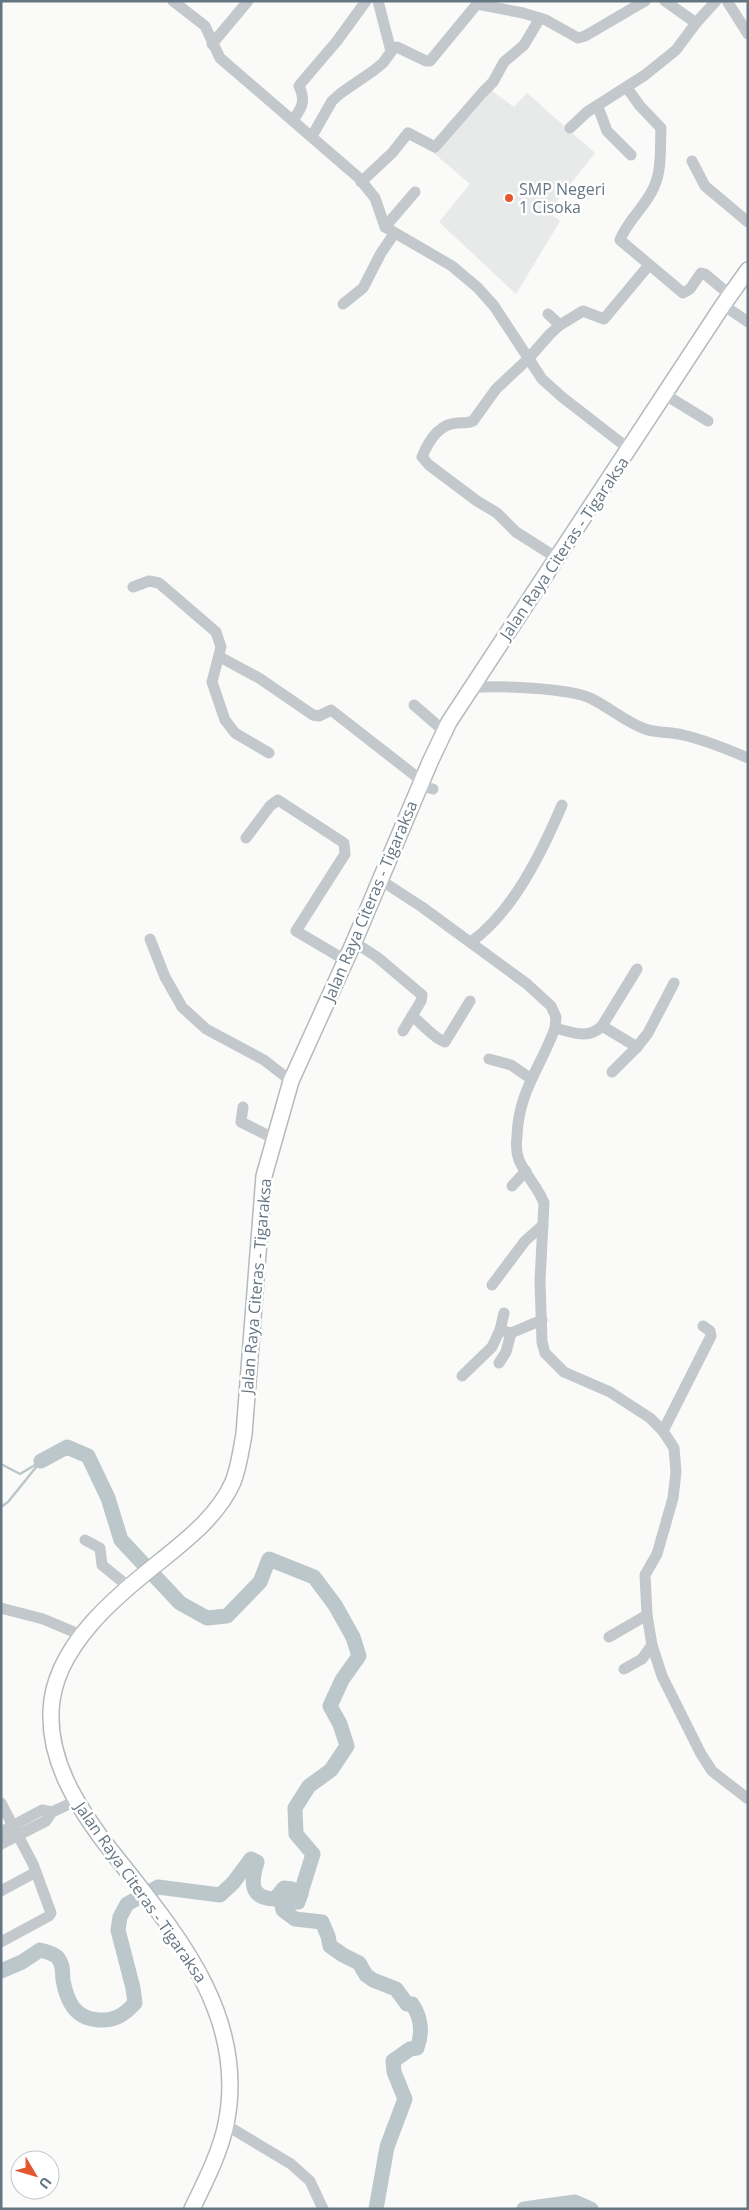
<svg xmlns="http://www.w3.org/2000/svg" width="749" height="2210" viewBox="0 0 749 2210" font-family="'Open Sans',sans-serif">
	<style>
		.built { fill: #e8e9e9 }
		.lines { fill: none; stroke-linecap: round; stroke-linejoin: round }
		.stream { stroke: #bbc7cb; stroke-width: 2.5 }
		.river { stroke: #bbc7cb; stroke-width: 15 }
		.major-casing { stroke: #b5babe; stroke-width: 18 }
		.minor { stroke: #c3c8cc; stroke-width: 11 }
		.major { stroke: #fff; stroke-width: 15 }
		.poi-dot { fill: #e4572e; stroke: #fff; stroke-width: 2 }
		.labels { text-anchor: middle; dominant-baseline: central; stroke-width: 5; stroke-linejoin: round; paint-order: stroke }
		.poi-label { font-size: 16px; fill: #657683; stroke: #fff; text-anchor: start }
		.street-label { font-size: 16px; fill: #657683; stroke: #fff }
	</style>
	<rect width="100%" height="100%" fill="#fafaf8"/>
	<!-- built -->
	<path class="built" d="M 484,85 L 514,107 L 527,93 L 595,153 L 548,212 L 560,221 L 516,294 L 439,222 L 470,184 L 430,150 Z"/>
	<g class="lines">
		<!-- stream -->
		<g class="stream">
			<path d="M 1,1464 L 20,1474 L 40,1462"/>
			<path d="M 1,1507 L 8,1502 L 41,1461"/>
		</g>
		<!-- river -->
		<g class="river">
			<path d="M 41,1461 L 67,1447 L 88,1456 L 108,1498 L 121,1540 L 180,1603 L 207,1618 L 227,1616 L 260,1582 L 269,1559 L 314,1577 L 335,1605 L 353,1637 L 359,1656 L 342,1680 L 330,1706 L 340,1724 L 347,1746 L 331,1770 L 309,1786 L 295,1808 L 296,1834 L 313,1854 L 298,1902 L 288,1902 L 282,1905 L 283,1910 L 295,1919 L 322,1922 L 328,1936 L 330,1946 L 343,1955 L 359,1963 L 366,1975 L 373,1980 L 396,1989 L 407,2004 L 412,2004 C 421,2017 423,2033 417,2048 L 410,2049 L 393,2061 L 394,2072 L 405,2099 L 387,2147 L 376,2209"/>
			<path d="M 1,1971 L 22,1962 L 40,1950 C 46,1952 54,1953 58,1958 C 64,1966 62,1972 63,1980 C 67,2002 75,2018 98,2020 C 115,2021 124,2015 135,2003 L 133,1988 L 118,1930 L 120,1917 L 127,1904 L 158,1887 L 220,1895 L 233,1883 L 251,1859 L 257,1862 C 251,1882 249,1898 275,1899 L 284,1888 L 292,1889 L 301,1894"/>
			<path d="M 524,2209 L 575,2202 L 591,2209"/>
		</g>
		<!-- major casing -->
		<g class="major-casing">
			<path id="major" d="M 192,2209 C 205,2182 220,2153 226,2124 C 249,2011 169,1925 105,1843 C 76,1804 49,1761 51,1711 C 53,1647 117,1595 163,1559 C 189,1538 219,1514 233,1482 C 239,1467 241,1450 244,1434 L 264,1176 L 291,1081 L 354,942 L 430,762 L 449,722 L 723,305 L 748,270"/>
		</g>
		<!-- minor -->
		<g class="minor">
			<path d="M 173,1 L 205,26 L 220,58 L 359,178 L 375,198 L 385,227 L 452,266 L 478,288 L 494,306 L 542,379 L 562,397 L 629,449"/>
			<path d="M 378,1 L 391,51"/>
			<path d="M 665,1 L 696,23"/>
			<path d="M 727,1 L 748,34"/>
			<path d="M 212,44 L 248,1"/>
			<path d="M 627,88 L 640,106 L 661,128 C 660,147 662,170 654,187 C 646,206 627,221 620,240 L 683,293 L 690,289 L 701,273 L 705,274 L 730,295"/>
			<path d="M 598,107 L 607,131 L 631,155"/>
			<path d="M 293,120 C 302,108 306,101 299,86 L 302,82 L 337,41 L 366,1"/>
			<path d="M 570,128 L 587,112 L 645,75 L 676,50 L 696,23 L 716,1"/>
			<path d="M 312,136 L 332,101 L 341,93 L 373,71 L 383,63 L 393,49 L 397,47 L 426,61 L 430,61 L 477,4 L 523,13 L 546,20 L 578,38 L 585,36 L 645,1"/>
			<path d="M 692,161 L 705,186 L 748,222"/>
			<path d="M 361,182 L 392,153 L 408,133 L 435,147 L 483,92 L 493,82 L 504,62 L 524,45 L 540,18"/>
			<path d="M 385,227 L 415,192"/>
			<path d="M 343,304 L 363,288 L 381,253 L 394,234"/>
			<path d="M 723,305 L 748,322"/>
			<path d="M 548,314 L 560,325 L 550,334 L 528,359 L 496,389 L 473,421 C 467,424 464,422 457,423 C 439,424 428,442 422,457 L 429,465 L 477,501 L 497,513 L 516,532 L 557,558"/>
			<path d="M 560,325 L 583,311 L 604,319 L 649,265"/>
			<path d="M 664,394 L 708,421"/>
			<path d="M 133,587 L 149,581 L 159,583 L 216,632 L 221,647 L 212,682 L 225,720 L 235,733 L 269,753"/>
			<path d="M 220,657 L 259,678 L 313,715 L 319,716 L 331,710 L 422,781"/>
			<path d="M 471,688 C 495,685 572,688 592,699 C 610,708 626,722 645,729 C 657,733 670,732 683,735 C 705,740 727,749 748,758"/>
			<path d="M 414,705 L 445,732"/>
			<path d="M 420,786 L 433,789"/>
			<path d="M 246,838 L 270,806 L 278,800 L 344,843 L 345,854 L 296,931 L 345,960"/>
			<path d="M 379,879 L 422,907 L 527,984 L 551,1006 L 556,1017 L 555,1028 C 541,1067 518,1092 517,1137 C 516,1144 516,1152 519,1160 C 525,1175 538,1187 544,1203 L 540,1281 L 542,1342 L 545,1353 L 564,1372 L 610,1392 L 650,1418 L 663,1431 L 674,1448 L 676,1472 L 673,1498 L 657,1554 L 645,1575 L 647,1615 L 652,1645 L 662,1676 L 701,1754 L 712,1771 L 748,1799"/>
			<path d="M 150,939 L 165,977 L 182,1007 L 206,1029 L 264,1060 L 291,1081"/>
			<path d="M 354,942 L 377,957 L 422,995 L 421,1001 L 403,1031"/>
			<path d="M 471,942 C 513,912 542,852 562,805"/>
			<path d="M 412,1016 C 423,1024 433,1038 445,1042 L 470,1001"/>
			<path d="M 602,1026 L 637,1047 L 648,1033 L 674,983"/>
			<path d="M 555,1028 C 572,1032 588,1040 602,1026 L 637,969"/>
			<path d="M 489,1059 L 511,1065 L 530,1078"/>
			<path d="M 612,1072 L 637,1047"/>
			<path d="M 243,1107 L 241,1122 L 275,1139"/>
			<path d="M 512,1186 L 526,1171"/>
			<path d="M 492,1285 L 525,1241 L 543,1225"/>
			<path d="M 500,1330 L 504,1313"/>
			<path d="M 499,1363 L 506,1352 L 511,1333 L 542,1320"/>
			<path d="M 462,1376 L 492,1347 L 500,1330 L 511,1333"/>
			<path d="M 663,1431 L 711,1336 L 710,1331 L 703,1326"/>
			<path d="M 85,1540 L 100,1548 L 102,1565 L 129,1587"/>
			<path d="M 1,1608 L 43,1619 L 81,1635"/>
			<path d="M 609,1637 L 647,1615"/>
			<path d="M 624,1669 L 642,1659 L 652,1645"/>
			<path d="M 1,1803 L 33,1864 L 51,1913 L 49,1916 L 1,1942"/>
			<path d="M 1,1832 L 42,1810 L 52,1812"/>
			<path d="M 1,1844 L 46,1821 L 52,1812 L 76,1801"/>
			<path d="M 1,1891 L 36,1872"/>
			<path d="M 226,2125 L 291,2164 L 310,2181 L 323,2209"/>
		</g>
		<!-- major -->
		<use href="#major" class="major"/>
	</g>
	<!-- markers -->
	<circle class="poi-dot" cx="509" cy="198" r="5"/>
	<g class="labels">
		<!-- poi labels -->
		<g class="poi-label">
			<text x="519" y="189">SMP Negeri<tspan x="519" dy="18">1 Cisoka</tspan></text>
		</g>
		<!-- street labels -->
		<g class="street-label">
			<text transform="translate(564 548) rotate(-56)">Jalan Raya Citeras - Tigaraksa</text>
			<text transform="translate(370 901) rotate(-67)">Jalan Raya Citeras - Tigaraksa</text>
			<text transform="translate(256 1286) rotate(-85)">Jalan Raya Citeras - Tigaraksa</text>
			<text transform="translate(141 1892) rotate(55)">Jalan Raya Citeras - Tigaraksa</text>
		</g>
	</g>
	<!-- border -->
	<rect width="749" height="2210" fill="none" stroke="#657683" stroke-width="5"/>
	<!-- north arrow -->
	<g transform="translate(35 2175) rotate(128)"><circle r="24" fill="#ffffff" stroke="#c1c8cd"/>
	<path d="M0-4L9 19L0 12L-9 19Z" fill="#e4572e"/>
	<text y="-8" font-size="14" font-weight="bold" text-anchor="middle" fill="#657683">U</text>
	</g>
</svg>
